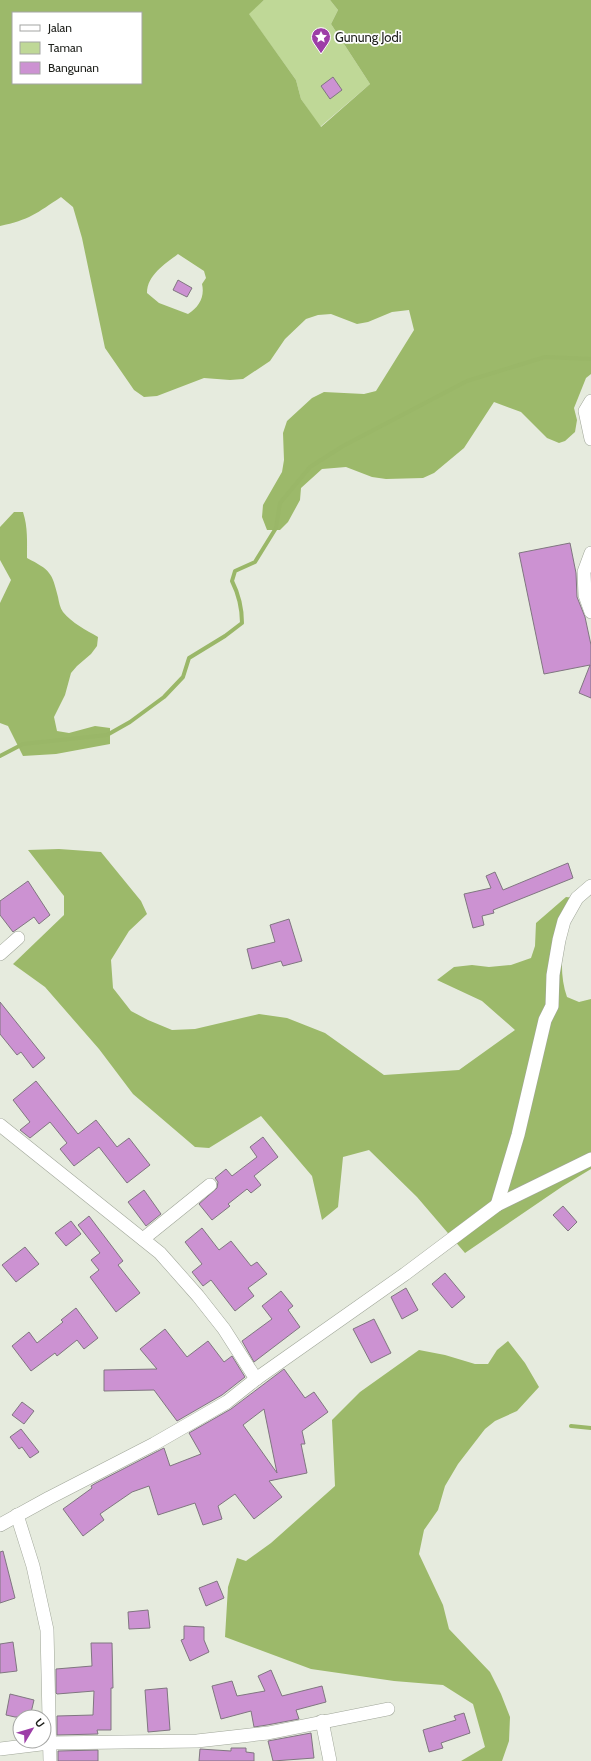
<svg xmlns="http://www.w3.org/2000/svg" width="591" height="1761" viewBox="0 0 591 1761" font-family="Cabin,sans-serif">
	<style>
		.green { fill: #bfd897 }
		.forest { fill: #9cb96a; fill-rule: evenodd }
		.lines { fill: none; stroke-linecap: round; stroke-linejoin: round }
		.stream { stroke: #9ab768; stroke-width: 4 }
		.building { fill: #cc92d2; stroke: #807680; fill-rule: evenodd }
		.street-casing { stroke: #a0a699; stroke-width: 14 }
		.street { stroke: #fff; stroke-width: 13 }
		.labels { text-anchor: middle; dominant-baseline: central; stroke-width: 3.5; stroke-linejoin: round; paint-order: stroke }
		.poi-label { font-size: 13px; fill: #1c1e19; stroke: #fff; text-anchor: start }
	</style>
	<rect width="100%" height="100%" fill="#e6ebde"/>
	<!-- green -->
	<path class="green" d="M 264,0 L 330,0 L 338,10 L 331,24 L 370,84 L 320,127 L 301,99 L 296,80 L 248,13 Z"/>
	<!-- forest -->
	<g class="forest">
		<path d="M 0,0 L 264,0 L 249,14 L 296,80 L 301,99 L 321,127 L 370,84 L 331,24 L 338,10 L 330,0 L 591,0 L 591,374 L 586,378 L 574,408 L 577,420 L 575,432 L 565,441 L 559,443 L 547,438 L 521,412 L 494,402 L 464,448 L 434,473 L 423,478 L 386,479 L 372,477 L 346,467 L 322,469 L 301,488 L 300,500 L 288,522 L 280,530 L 267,530 L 262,517 L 263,505 L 282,472 L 284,460 L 283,433 L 287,421 L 312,398 L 324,392 L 364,394 L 376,391 L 414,330 L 409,310 L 392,312 L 368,322 L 357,324 L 331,314 L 318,315 L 306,319 L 285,339 L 270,361 L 243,379 L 230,380 L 204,378 L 157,396 L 144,397 L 134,390 L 105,348 L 82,238 L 73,207 L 61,197 C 37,213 29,220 0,226 ZM 13,13 L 141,13 L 141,83 L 13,83 ZM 178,254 L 204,271 L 206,278 L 202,284 C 205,297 199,307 188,314 L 159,303 L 147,293 C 147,275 165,264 178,254 Z"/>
		<path d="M 14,512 L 23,512 C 28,527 27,542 27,558 C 50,570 52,572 58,597 C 59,602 60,608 63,612 C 72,623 86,630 98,637 L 97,646 L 91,654 L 77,666 L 71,673 L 65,695 L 54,717 L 57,731 L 69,733 L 95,726 L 110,728 L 110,744 L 56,754 L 23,756 L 8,726 L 0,723 L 0,603 L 11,580 L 0,560 L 0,527 Z"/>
		<path d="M 59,849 L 101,852 L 141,901 L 147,914 L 129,931 L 111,960 L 113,988 L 131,1011 L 148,1020 L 172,1030 L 195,1029 L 259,1014 L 287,1018 L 325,1033 L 384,1075 L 459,1070 L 515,1030 L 482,1001 L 437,980 L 454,967 L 472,965 L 489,967 L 511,965 L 531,958 L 535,946 L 536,923 L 566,897 L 584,899 C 579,906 572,914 569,923 C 561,945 559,975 567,997 L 579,1002 L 591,999 L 591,1169 L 563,1186 L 465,1253 L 417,1197 L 369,1150 L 343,1157 L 338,1207 L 322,1220 L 312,1176 L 261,1116 L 209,1148 L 195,1147 L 133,1094 L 99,1049 L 45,987 L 13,964 L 64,915 L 64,896 L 28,850 Z"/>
		<path d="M 508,1341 L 525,1363 L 539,1387 L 517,1411 L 495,1421 L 485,1429 L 458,1464 L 445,1486 L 438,1510 L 424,1530 L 419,1554 L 443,1605 L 449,1629 L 490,1672 L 501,1694 L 510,1717 L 509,1741 L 502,1761 L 461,1761 L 485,1747 L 473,1704 L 443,1685 L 394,1681 L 311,1669 L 225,1637 L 228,1587 L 237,1558 L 246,1561 L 271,1543 L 335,1486 L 332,1420 L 360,1392 L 419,1350 L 445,1355 L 475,1364 L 488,1364 L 497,1350 Z"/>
	</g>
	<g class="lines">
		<!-- stream -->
		<g class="stream">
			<path d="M 0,756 L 23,744 L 107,735 L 130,722 L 164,697 L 183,677 L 189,658 L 225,636 L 242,623 C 242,607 239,595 232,581 L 235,571 L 255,562 L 276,528 L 280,503 L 310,467 L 343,446 L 467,381 L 545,357 L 591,359"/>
			<path d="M 571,1426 L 591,1428"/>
		</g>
	</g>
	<!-- building -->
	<g class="building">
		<path d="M 333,77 L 342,90 L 330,99 L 321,86 Z"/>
		<path d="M 178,280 L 192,288 L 187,297 L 173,290 Z"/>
		<path d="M 570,543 L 576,573 L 577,597 L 585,617 L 591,645 L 591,698 L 579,693 L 590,665 L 544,674 L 519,553 Z"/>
		<path d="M 568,863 L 573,878 L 493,910 L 494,913 L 482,916 L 484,925 L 473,928 L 464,894 L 491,888 L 486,876 L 495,872 L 503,890 Z"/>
		<path d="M 28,881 L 50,915 L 39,924 L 34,917 L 13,932 L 0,915 L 0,901 Z"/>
		<path d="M 289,919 L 302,961 L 283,966 L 281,961 L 252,969 L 247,949 L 275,942 L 270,925 Z"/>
		<path d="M 0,1002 L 45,1058 L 33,1068 L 21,1052 L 17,1055 L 0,1034 Z"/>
		<path d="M 36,1081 L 78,1134 L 96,1120 L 117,1147 L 129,1138 L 150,1165 L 127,1183 L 99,1147 L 74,1166 L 60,1149 L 67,1143 L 50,1122 L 30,1138 L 20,1130 L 30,1122 L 13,1100 Z"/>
		<path d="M 263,1137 L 278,1157 L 254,1176 L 261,1185 L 251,1193 L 247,1189 L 228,1204 L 230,1206 L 212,1220 L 199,1204 L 217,1188 L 218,1182 L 215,1178 L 226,1169 L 232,1176 L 257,1157 L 250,1147 Z"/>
		<path d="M 144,1190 L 161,1214 L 146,1226 L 128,1202 Z"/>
		<path d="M 563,1206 L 577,1222 L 568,1231 L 553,1215 Z"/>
		<path d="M 89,1216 L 123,1261 L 118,1265 L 140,1293 L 116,1312 L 90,1277 L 99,1270 L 91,1260 L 100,1253 L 78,1225 Z"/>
		<path d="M 71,1221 L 81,1234 L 66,1246 L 55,1233 Z"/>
		<path d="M 202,1228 L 219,1250 L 231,1241 L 251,1266 L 257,1262 L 267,1274 L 248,1288 L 254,1296 L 235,1311 L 211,1280 L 203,1286 L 192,1272 L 202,1264 L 185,1242 Z"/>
		<path d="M 25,1247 L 39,1264 L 16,1282 L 2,1265 Z"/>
		<path d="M 445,1273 L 465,1297 L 452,1308 L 432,1284 Z"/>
		<path d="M 406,1288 L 418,1310 L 402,1319 L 391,1297 Z"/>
		<path d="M 281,1291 L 293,1306 L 288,1310 L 300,1327 L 254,1362 L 242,1341 L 272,1319 L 262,1306 Z"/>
		<path d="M 76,1308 L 98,1338 L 84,1349 L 77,1340 L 57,1356 L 55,1353 L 31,1371 L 12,1346 L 29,1332 L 37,1343 L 63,1322 L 61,1320 Z"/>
		<path d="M 374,1319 L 391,1353 L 371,1363 L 353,1329 Z"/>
		<path d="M 165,1329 L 187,1357 L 208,1341 L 224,1362 L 232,1356 L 245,1377 L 222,1395 L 177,1421 L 154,1390 L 104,1391 L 104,1370 L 157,1369 L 140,1349 Z"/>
		<path d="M 284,1369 L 305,1398 L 314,1392 L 328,1412 L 302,1431 L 305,1444 L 301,1444 L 307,1473 L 269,1481 L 282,1497 L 254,1519 L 235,1494 L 218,1506 L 222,1519 L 203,1525 L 195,1503 L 158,1515 L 149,1486 L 132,1492 L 100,1514 L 104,1520 L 83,1536 L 63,1509 L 92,1488 L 91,1486 L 96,1483 L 160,1450 L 164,1448 L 170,1466 L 201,1454 L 189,1433 L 231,1409 ZM 264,1409 L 277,1473 L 243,1425 Z"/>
		<path d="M 22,1402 L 34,1411 L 24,1424 L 12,1415 Z"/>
		<path d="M 21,1429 L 39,1452 L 30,1458 L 22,1447 L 19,1449 L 10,1437 Z"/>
		<path d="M 3,1551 L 15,1598 L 0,1603 L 0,1552 Z"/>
		<path d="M 217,1581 L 224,1598 L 206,1606 L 199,1588 Z"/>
		<path d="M 148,1610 L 150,1628 L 129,1629 L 128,1612 Z"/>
		<path d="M 184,1626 L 204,1627 L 204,1640 L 209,1652 L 190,1661 L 181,1640 L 184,1639 Z"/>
		<path d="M 13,1642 L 17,1671 L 0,1673 L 0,1644 Z"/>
		<path d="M 91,1643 L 112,1643 L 113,1688 L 111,1688 L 111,1730 L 97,1730 L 98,1734 L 57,1735 L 57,1716 L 93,1715 L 94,1691 L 57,1694 L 56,1693 L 56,1669 L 92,1666 Z"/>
		<path d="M 271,1670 L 282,1696 L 322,1686 L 326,1702 L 296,1710 L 299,1719 L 267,1725 L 254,1727 L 251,1711 L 221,1719 L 212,1686 L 232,1681 L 237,1696 L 265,1691 L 258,1676 Z"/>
		<path d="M 167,1688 L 170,1730 L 148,1732 L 145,1690 Z"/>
		<path d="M 10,1694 L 34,1700 L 30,1717 L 15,1717 L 6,1715 Z"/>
		<path d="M 464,1713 L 470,1733 L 441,1743 L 443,1748 L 429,1752 L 423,1730 L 456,1720 L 454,1716 Z"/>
		<path d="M 311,1733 L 314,1758 L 273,1761 L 268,1741 Z"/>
		<path d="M 231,1748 L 246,1748 L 246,1752 L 254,1753 L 254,1761 L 199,1761 L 200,1749 L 231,1751 Z"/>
		<path d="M 98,1750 L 98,1761 L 58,1761 L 58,1751 Z"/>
	</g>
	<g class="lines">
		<!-- street casing -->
		<g class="street-casing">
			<g id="street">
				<path d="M 591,401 L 585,411 L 591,439"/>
				<path d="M 591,553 L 584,572 L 585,595 L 591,612"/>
				<path d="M 0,954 L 18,938"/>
				<path d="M 0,1125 L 160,1253 L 198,1296 L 224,1329 L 256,1379"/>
				<path d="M 497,1205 L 518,1135 L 545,1020 L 552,1006 L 553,975 L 559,940 L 564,921 L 577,898 L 591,886"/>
				<path d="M 143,1239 L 210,1185"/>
				<path d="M 17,1515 L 33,1566 L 47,1630 L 50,1761"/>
				<path d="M 0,1525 L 49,1498 L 154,1444 L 227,1402 L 256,1379 L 405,1274 L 497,1205 L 591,1159"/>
				<path d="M 322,1721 L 330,1761"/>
				<path d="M 0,1749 L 49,1743 L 197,1741 L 268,1733 L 388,1709"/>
			</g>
		</g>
		<!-- street -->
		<use href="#street" class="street"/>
	</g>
	<!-- icons -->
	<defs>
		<g id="sight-pin" transform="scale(1)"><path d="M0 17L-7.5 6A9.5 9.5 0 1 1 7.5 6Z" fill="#9d3ea7" stroke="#fff"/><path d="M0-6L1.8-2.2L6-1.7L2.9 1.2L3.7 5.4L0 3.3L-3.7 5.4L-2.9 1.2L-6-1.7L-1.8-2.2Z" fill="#fff"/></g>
	</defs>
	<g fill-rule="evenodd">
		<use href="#sight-pin" x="321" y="37"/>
	</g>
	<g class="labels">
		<!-- poi labels -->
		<g class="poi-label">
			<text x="335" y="37">Gunung Jodi</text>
		</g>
	</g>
	<!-- legend -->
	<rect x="12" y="12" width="130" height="72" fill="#ffffff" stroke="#a4a5a3"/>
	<rect x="20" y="25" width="20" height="6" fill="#ffffff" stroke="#a4a5a3"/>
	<text x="48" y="32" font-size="12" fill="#1c1e19">Jalan</text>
	<rect x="20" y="42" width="20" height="12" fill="#bfd897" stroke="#a4a5a3"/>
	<text x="48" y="52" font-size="12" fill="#1c1e19">Taman</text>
	<rect x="20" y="62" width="20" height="12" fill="#cc92d2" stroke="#a4a5a3"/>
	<text x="48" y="72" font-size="12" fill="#1c1e19">Bangunan</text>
	<!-- north arrow -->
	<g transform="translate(32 1729) rotate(52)"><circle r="19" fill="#ffffff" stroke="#a4a5a3"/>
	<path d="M0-3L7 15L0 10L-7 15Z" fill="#9d3ea7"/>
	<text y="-6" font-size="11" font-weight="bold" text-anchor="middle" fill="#1c1e19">U</text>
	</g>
</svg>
